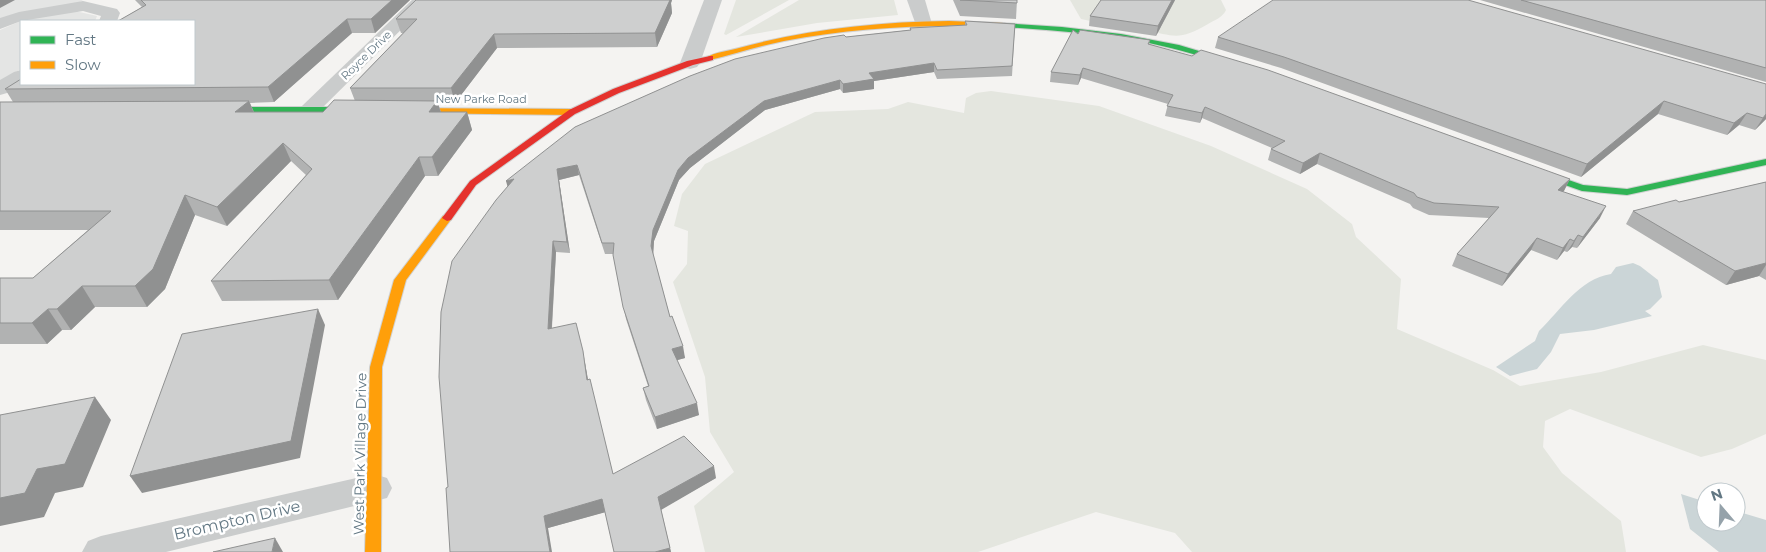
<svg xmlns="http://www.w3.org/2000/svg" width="1766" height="552" viewBox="0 0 1766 552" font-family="Montserrat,sans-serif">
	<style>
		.built { fill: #e4e5e4 }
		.green { fill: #e4e6df }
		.water { fill: #cbd5d7 }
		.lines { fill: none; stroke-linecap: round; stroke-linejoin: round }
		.fast-casing { stroke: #d0d1d1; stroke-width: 2 }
		.slow-casing { stroke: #d0d1d1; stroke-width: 2 }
		.jam-casing { stroke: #d0d1d1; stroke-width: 2 }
		.street { fill: #cacccc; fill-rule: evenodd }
		.fast { fill: #30b455; fill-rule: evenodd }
		.slow { fill: #ff9f0a; fill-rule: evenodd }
		.jam { fill: #e5322d; fill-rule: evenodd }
		.wall { fill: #b1b2b2 }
		.shaded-wall { fill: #909191 }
		.building { fill: #cecfcf; stroke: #909191 }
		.labels { text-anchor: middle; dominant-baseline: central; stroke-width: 5; stroke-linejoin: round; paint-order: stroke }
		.far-street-label { font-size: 11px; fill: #627783; stroke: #fff }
		.street-label { font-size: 14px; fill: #627783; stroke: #fff }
		.near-street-label { font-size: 16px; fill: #627783; stroke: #fff }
	</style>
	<rect width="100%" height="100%" fill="#f4f3f1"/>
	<!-- built -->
	<g class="built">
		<path d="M 0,0 L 83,0 L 78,3 L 0,19 Z"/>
		<path d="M 75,11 L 97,16 L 95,21 L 21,21 L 21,69 L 0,81 L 0,30 L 23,20 Z"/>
	</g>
	<!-- green -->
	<g class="green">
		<path d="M 736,0 L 789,0 L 726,35 L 724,34 Z"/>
		<path d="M 799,0 L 894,0 L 898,15 L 817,23 L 736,37 Z"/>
		<path d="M 1070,0 L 1106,0 L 1100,23 L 1081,19 Z"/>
		<path d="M 1166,0 L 1221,0 L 1226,10 C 1223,17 1215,20 1208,24 C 1179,41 1175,36 1144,30 Z"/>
		<path d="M 991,91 L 1099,106 L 1211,146 L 1307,189 L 1352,224 L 1356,237 L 1401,279 L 1397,329 L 1493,370 L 1520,386 L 1601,372 L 1703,345 L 1766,360 L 1766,434 L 1732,449 L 1701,457 L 1570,409 L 1545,421 L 1543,447 L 1562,473 L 1621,521 L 1626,552 L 1192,552 L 1175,533 L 1096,512 L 978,552 L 705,552 L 694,506 L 734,472 L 710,432 L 705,377 L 673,282 L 687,264 L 688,231 L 674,226 L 682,194 L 705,164 L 815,112 L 888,109 L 908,102 L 964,113 L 966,98 L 976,93 Z"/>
	</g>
	<!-- water -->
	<g class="water">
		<path d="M 1633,263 L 1640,266 L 1658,280 L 1662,297 L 1650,309 L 1645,311 L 1652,316 L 1594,330 L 1560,334 L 1551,352 L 1537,369 L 1510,376 L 1496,367 L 1535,341 L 1539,331 C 1561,310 1579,279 1611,274 L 1616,267 Z"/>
		<path d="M 1681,494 L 1706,502 L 1706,522 L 1736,522 L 1736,511 L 1766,520 L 1766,552 L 1719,552 L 1690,529 Z"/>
	</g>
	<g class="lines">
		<!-- fast casing -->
		<g class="fast-casing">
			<g id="fast">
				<path d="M 1001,23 L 1062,27 L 1121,34 L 1179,45 L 1239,63 L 1235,65 C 1206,58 1178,49 1149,43 C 1101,34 1053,30 1004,27 L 1001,27 Z"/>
				<path d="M 216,107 L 361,107 L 365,110 L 361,113 L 213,112 L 212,110 Z"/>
				<path d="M 1766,159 L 1766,165 L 1627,195 L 1582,191 L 1531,173 L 1529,171 L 1531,169 L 1537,169 L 1583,185 L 1627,189 Z"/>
			</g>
		</g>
		<!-- slow casing -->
		<g class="slow-casing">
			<g id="slow">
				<path d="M 949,21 L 1004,23 L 1008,25 L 1004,27 C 930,24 856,27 784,41 C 759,46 735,54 710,60 L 706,58 C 714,52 729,51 739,48 C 808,29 878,22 949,21 Z"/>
				<path d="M 404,108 L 572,109 L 576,112 L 572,115 L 401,113 L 401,109 Z"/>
				<path d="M 447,215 L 452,218 L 406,280 L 382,367 L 381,552 L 365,552 L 370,367 L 394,280 L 443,216 Z"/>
			</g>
		</g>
		<!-- jam casing -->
		<g class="jam-casing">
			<path id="jam" d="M 710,56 L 713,56 L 713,60 L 693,65 L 619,93 L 575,114 L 476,185 L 451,220 L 447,221 L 442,218 L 470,181 L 569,110 L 613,89 L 687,61 Z"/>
		</g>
		<!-- street -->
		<g class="street">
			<path d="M 412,0 L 431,0 L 316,114 L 309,116 L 302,114 L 298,110 L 302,106 Z"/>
			<path d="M 704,0 L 722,0 L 700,63 L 697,67 L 690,69 L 683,67 L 680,63 Z"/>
			<path d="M 907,0 L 925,0 L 932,24 L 929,28 L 923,29 L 917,28 Z"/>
			<path d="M 83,1 L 117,9 L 120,13 L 117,21 L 99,21 L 101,16 L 83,11 L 21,21 L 0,29 L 0,18 L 19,12 Z"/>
			<path d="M 21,70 L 22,84 L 7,93 L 0,95 L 0,80 L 14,72 Z"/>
			<path d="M 374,474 L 387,478 L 392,488 L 387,498 L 166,552 L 82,552 L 88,541 L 101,536 Z"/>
		</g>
		<!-- fast -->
		<use href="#fast" class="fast"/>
		<!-- slow -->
		<use href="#slow" class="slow"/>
		<!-- jam -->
		<use href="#jam" class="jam"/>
	</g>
	<!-- wall -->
	<g class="wall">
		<path d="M 135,0 L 410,0 L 375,33 L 352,33 L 274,102 L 250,103 L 254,112 L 323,112 L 355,101 L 350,88 L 403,33 L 401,33 L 396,19 L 416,0 L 672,0 L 671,3 L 672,13 L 657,47 L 497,48 L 455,103 L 438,103 L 441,112 L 467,112 L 472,130 L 438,176 L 425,176 L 338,300 L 222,301 L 211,281 L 306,175 L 291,161 L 227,226 L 195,215 L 165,289 L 147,307 L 95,307 L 71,330 L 62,330 L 47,344 L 0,344 L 0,278 L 33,278 L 88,230 L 0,230 L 0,102 L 13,102 L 5,89 L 142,7 Z"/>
		<path d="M 953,0 L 1017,0 L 1016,19 L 960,16 Z"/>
		<path d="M 1101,0 L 1175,0 L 1156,36 L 1089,26 L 1090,16 Z"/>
		<path d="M 1480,0 L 1766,0 L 1766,82 Z"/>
		<path d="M 965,21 L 1015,24 L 1012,76 L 937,79 L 934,72 L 874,81 L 874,89 L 843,93 L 840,89 L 765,110 L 690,168 L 679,180 L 654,241 L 653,254 L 670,317 L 685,358 L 677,360 L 699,415 L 657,429 L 646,400 L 643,388 L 648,386 L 626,319 L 613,254 L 605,254 L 579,175 L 559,180 L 570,253 L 556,252 L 552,328 L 585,363 L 588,379 L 613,474 L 716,478 L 661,509 L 671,552 L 614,552 L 605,512 L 548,528 L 448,487 L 508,186 L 846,37 L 910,30 L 910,28 L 965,25 Z"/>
		<path d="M 1078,34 L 1150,40 L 1149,44 L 1570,179 L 1563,192 L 1600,218 L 1577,248 L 1572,247 L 1567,252 L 1564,251 L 1557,260 L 1531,250 L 1502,286 L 1452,266 L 1457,254 L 1489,218 L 1429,215 L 1413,208 L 1410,204 L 1317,164 L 1300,174 L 1268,160 L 1271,149 L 1272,148 L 1202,118 L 1200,123 L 1165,116 L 1168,104 L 1081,78 L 1078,85 L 1050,82 L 1051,72 Z"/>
		<path d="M 1218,37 L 1766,84 L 1766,119 L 1755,130 L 1739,125 L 1727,135 L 1658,114 L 1581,177 L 1281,68 L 1215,48 Z"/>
		<path d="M 1766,182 L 1766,280 L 1759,276 L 1726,285 L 1626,224 L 1633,211 L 1679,202 Z"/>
	</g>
	<!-- shaded-wall -->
	<g class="shaded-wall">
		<path d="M 0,0 L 15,0 L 0,8 Z"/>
		<path d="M 392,0 L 410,0 L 375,33 L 371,19 Z"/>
		<path d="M 664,0 L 672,0 L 671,3 L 672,13 L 657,47 L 655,33 Z"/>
		<path d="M 1172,0 L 1175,0 L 1156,36 L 1158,26 Z"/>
		<path d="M 347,19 L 352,33 L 274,102 L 268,87 Z"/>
		<path d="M 494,34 L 497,48 L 455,103 L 451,88 Z"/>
		<path d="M 934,63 L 934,72 L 874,81 L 874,89 L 843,93 L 843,84 L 869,73 Z"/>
		<path d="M 1083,68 L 1081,78 L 1078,85 L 1080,75 Z"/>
		<path d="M 840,80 L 840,89 L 765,110 L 690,168 L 679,180 L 654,241 L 653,257 L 651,246 L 653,230 L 678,170 L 688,158 L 764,101 Z"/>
		<path d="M 249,101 L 256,118 L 235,112 Z"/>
		<path d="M 437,101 L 443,119 L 429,112 Z"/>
		<path d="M 1664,101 L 1658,114 L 1581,177 L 1587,164 Z"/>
		<path d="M 1205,107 L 1202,118 L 1200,123 L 1202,113 Z"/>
		<path d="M 467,112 L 472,130 L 438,176 L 432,157 Z"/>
		<path d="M 1747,113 L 1739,125 L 1727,135 L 1734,123 Z"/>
		<path d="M 1766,114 L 1766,119 L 1755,130 L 1763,118 Z"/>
		<path d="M 283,143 L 291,161 L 227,226 L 217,207 Z"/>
		<path d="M 1320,153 L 1317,164 L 1300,174 L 1303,163 Z"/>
		<path d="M 419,157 L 425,176 L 338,300 L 329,280 Z"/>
		<path d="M 577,165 L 579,175 L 559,180 L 570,253 L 567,242 L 557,169 Z"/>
		<path d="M 514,179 L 509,192 L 506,181 Z"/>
		<path d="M 1570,179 L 1564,191 L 1552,201 L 1558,190 Z"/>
		<path d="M 185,195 L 195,215 L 165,289 L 147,307 L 135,286 Z"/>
		<path d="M 1606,206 L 1600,218 L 1577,248 L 1583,237 Z"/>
		<path d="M 1578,235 L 1572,247 L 1567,252 L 1574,241 Z"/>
		<path d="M 1537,238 L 1531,250 L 1502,286 L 1508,274 Z"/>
		<path d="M 1570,239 L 1564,251 L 1557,260 L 1563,248 Z"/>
		<path d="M 553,241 L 556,252 L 551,340 L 548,329 Z"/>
		<path d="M 1766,263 L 1766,265 L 1759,276 L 1726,285 L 1735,271 Z"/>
		<path d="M 82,286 L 95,307 L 71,330 L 57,309 Z"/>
		<path d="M 48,309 L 62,330 L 47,344 L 32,323 Z"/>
		<path d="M 318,309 L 325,325 L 300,458 L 142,493 L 130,476 Z"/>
		<path d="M 683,346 L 685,358 L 674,361 L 672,349 Z"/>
		<path d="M 583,351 L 585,363 L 590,392 L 587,380 Z"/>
		<path d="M 95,397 L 111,420 L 83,487 L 55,493 L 44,517 L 0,526 L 0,498 L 37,469 Z"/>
		<path d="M 697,403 L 699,415 L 657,429 L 655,417 Z"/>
		<path d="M 714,466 L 716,478 L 661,510 L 658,497 Z"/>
		<path d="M 602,499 L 606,512 L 548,528 L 552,552 L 550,552 L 544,516 Z"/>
		<path d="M 275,538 L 283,552 L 272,552 Z"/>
		<path d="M 670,548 L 671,552 L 655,552 Z"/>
	</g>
	<!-- building -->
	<g class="building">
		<path d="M 141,0 L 392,0 L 371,19 L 347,19 L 268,87 L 5,89 L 21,79 L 21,84 L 194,84 L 194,21 L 118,21 L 146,5 Z"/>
		<path d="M 416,0 L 670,0 L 655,33 L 494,34 L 451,88 L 350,88 L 417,19 L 396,19 Z"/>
		<path d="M 960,0 L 1017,0 L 1017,3 Z"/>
		<path d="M 1101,0 L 1172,0 L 1158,26 L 1090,16 Z"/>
		<path d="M 1273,0 L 1468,0 L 1766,84 L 1766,114 L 1763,118 L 1747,113 L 1734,123 L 1664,101 L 1587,164 L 1284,57 L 1218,37 Z"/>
		<path d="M 1521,0 L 1766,0 L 1766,68 Z"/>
		<path d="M 965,21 L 1015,24 L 1012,66 L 937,70 L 934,63 L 869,73 L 874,79 L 843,84 L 840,80 L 764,101 L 688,158 L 678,170 L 653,230 L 651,246 L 670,317 L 672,316 L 683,346 L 672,349 L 697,403 L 655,417 L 643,388 L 649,386 L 623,307 L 613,255 L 614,243 L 602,243 L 577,165 L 557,169 L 567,242 L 553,241 L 548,329 L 576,323 L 583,351 L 587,380 L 590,379 L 613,474 L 684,436 L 714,466 L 658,497 L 670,548 L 655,552 L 614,552 L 602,499 L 544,516 L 550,552 L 450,552 L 446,488 L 448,487 L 439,377 L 441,312 L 452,261 L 496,200 L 514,179 L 506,181 L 575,127 L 690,76 L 735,59 L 824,38 L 844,35 L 846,37 L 911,30 L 910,28 L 967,25 Z"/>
		<path d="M 1073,30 L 1078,34 L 1080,30 L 1150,40 L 1148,44 L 1192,56 L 1201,50 L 1268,70 L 1570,179 L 1558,190 L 1606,206 L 1583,237 L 1578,235 L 1574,241 L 1570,239 L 1563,248 L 1537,238 L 1508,274 L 1457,254 L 1499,207 L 1434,203 L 1417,197 L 1414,193 L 1320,153 L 1303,163 L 1271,149 L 1285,141 L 1205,107 L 1202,113 L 1167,106 L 1173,95 L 1083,68 L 1080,75 L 1051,72 Z"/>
		<path d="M 334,100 L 437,101 L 429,112 L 467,112 L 432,157 L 419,157 L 329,280 L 211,281 L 312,169 L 283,143 L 217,207 L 185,195 L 153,269 L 135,286 L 82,286 L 57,309 L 48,309 L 32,323 L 0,323 L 0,278 L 33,278 L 111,211 L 0,211 L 0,102 L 249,101 L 235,112 L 323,112 Z"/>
		<path d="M 1766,182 L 1766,263 L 1735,271 L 1633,211 L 1676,200 L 1679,202 Z"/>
		<path d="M 318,309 L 291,441 L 130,476 L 182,334 Z"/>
		<path d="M 95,397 L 65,464 L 37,469 L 25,493 L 0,498 L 0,415 Z"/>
		<path d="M 275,538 L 272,552 L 213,552 Z"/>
	</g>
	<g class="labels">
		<!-- far-street labels -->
		<g class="far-street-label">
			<text transform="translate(366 55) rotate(-44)">Royce Drive</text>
			<text x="481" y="99">New Parke Road</text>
		</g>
		<!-- street labels -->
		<g class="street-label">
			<text transform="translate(360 454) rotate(-89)">West Park Village Drive</text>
		</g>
		<!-- near-street labels -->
		<g class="near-street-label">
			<text transform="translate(237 520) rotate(-13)">Brompton Drive</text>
		</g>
	</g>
	<!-- legend -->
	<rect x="20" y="20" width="175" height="65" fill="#ffffff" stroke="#c0c9cd"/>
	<rect x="30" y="36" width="25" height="8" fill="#30b455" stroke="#c0c9cd"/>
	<text x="65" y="45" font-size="15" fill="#627783">Fast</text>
	<rect x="30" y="61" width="25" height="8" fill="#ff9f0a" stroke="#c0c9cd"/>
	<text x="65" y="70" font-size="15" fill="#627783">Slow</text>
	<!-- north arrow -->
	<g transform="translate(1721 507) rotate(341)"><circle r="24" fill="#ffffff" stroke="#c0c9cd"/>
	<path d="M0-4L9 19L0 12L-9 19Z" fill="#95a2aa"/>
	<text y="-8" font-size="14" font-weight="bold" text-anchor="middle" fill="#627783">N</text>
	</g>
</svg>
